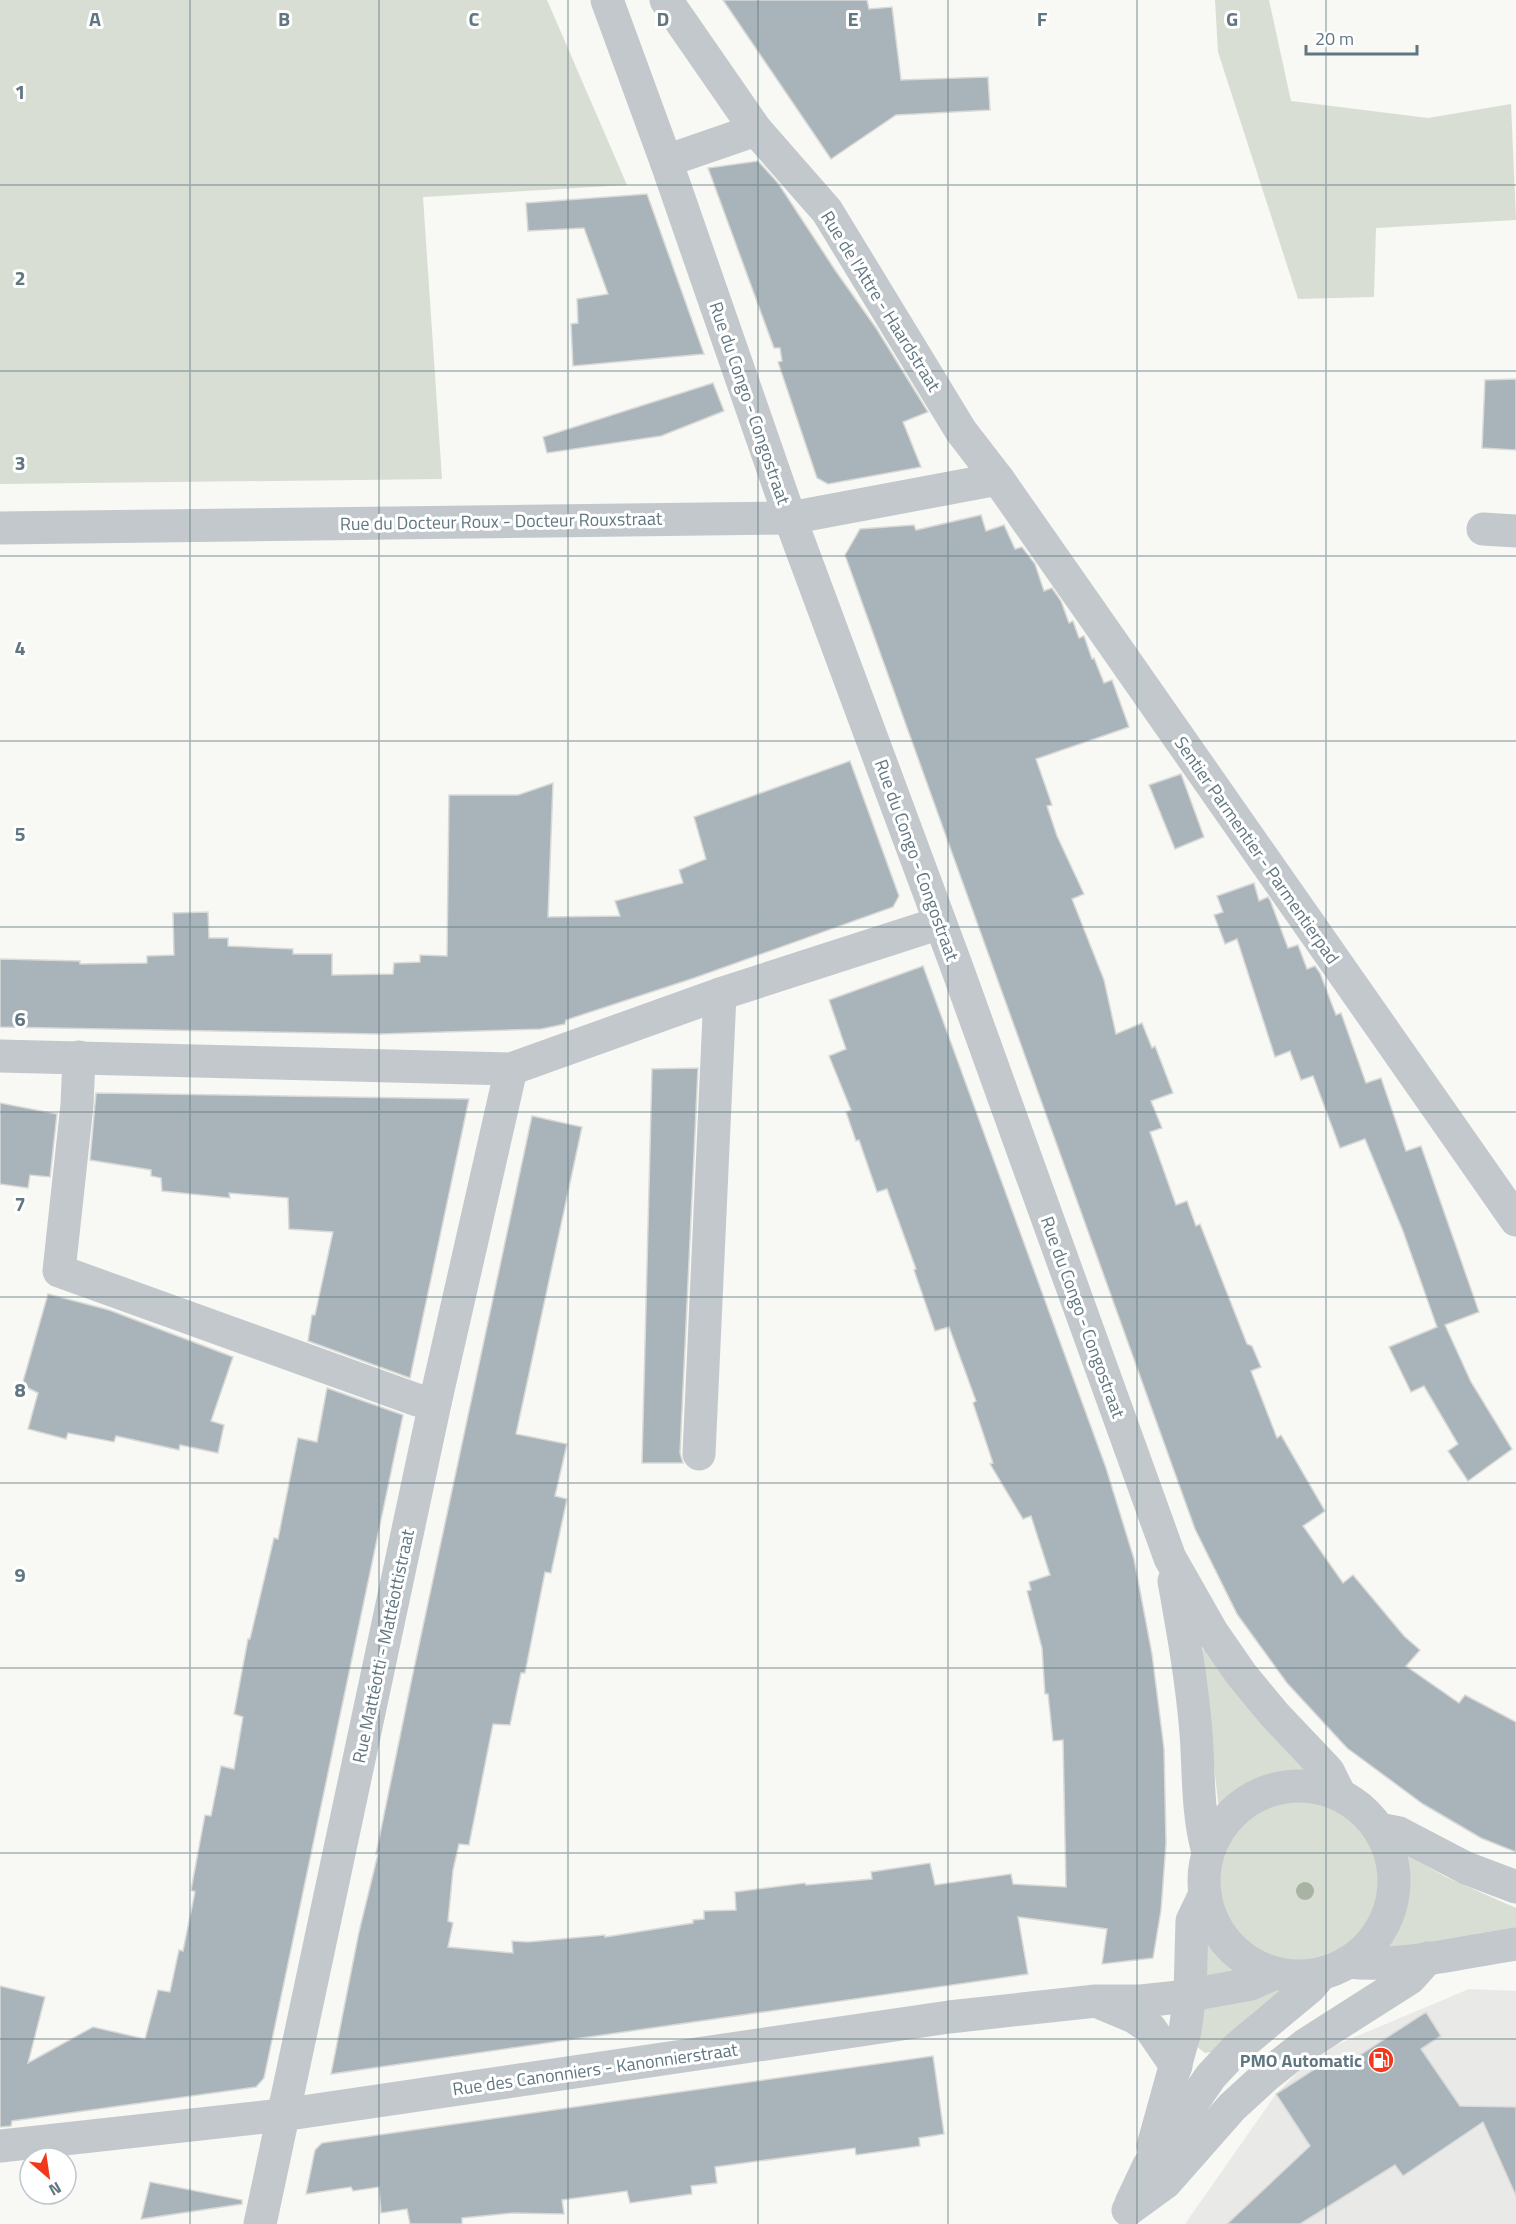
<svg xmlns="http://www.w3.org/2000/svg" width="1516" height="2224" viewBox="0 0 1516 2224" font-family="'Titillium Web',sans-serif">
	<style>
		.built { fill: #e9e9e8 }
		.green { fill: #d8ded3 }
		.building { fill: #a8b4b9; stroke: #d9d9d7; stroke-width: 1.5 }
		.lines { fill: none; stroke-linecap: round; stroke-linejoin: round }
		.minor { stroke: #c2c8cb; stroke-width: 33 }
		.tree { fill: #a8b3a3 }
		.grid { fill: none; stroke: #607782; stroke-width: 1.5; stroke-opacity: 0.55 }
		.labels { text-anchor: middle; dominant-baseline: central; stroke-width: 6; stroke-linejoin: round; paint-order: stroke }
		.street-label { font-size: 18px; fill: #607782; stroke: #fff }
		.poi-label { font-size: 18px; font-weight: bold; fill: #607782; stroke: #fff; text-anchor: end }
		.grid-label { font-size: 20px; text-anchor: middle; font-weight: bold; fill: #607782; stroke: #fff; stroke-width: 6; stroke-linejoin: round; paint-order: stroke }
	</style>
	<rect width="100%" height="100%" fill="#f8f8f4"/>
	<!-- built -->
	<path class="built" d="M 1469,1989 L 1516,1991 L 1516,2224 L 1185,2224 L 1276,2094 L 1309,2061 L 1324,2050 Z"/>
	<!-- green -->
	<g class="green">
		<path d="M 0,0 L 547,0 L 627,185 L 423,197 L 442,479 L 0,484 Z"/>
		<path d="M 1215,0 L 1269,0 L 1291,101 L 1428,118 L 1511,104 L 1516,220 L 1376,228 L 1374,297 L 1298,299 L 1218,52 Z"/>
		<path d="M 1205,1647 L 1317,1776 C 1273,1773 1251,1778 1219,1810 L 1201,1653 Z"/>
		<circle cx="1299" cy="1880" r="80"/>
		<path d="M 1400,1851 L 1446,1877 L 1516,1908 L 1516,1932 L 1377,1952 C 1402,1922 1409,1888 1400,1851 Z"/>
		<path d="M 1204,1932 L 1224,1956 L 1249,1974 L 1201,1983 Z"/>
		<path d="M 1295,1986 L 1216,2051 L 1205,2053 L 1196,2046 L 1199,2003 Z"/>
	</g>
	<!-- building -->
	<g class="building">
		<path d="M 723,0 L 867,0 L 869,9 L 892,7 L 901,80 L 988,77 L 990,110 L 896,115 L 831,159 Z"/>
		<path d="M 758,161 L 778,183 L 835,270 L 876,328 L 928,412 L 903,422 L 921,467 L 828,484 L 817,478 L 778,362 L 782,361 L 780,348 L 774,348 L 708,168 Z"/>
		<path d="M 647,194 L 704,354 L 573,366 L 571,324 L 578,323 L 577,299 L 608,294 L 584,228 L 528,231 L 526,203 Z"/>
		<path d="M 1516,379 L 1516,450 L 1482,448 L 1485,380 Z"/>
		<path d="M 713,383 L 724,411 L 661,436 L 547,453 L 543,437 Z"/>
		<path d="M 981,515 L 986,531 L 1004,525 L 1015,549 L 1022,547 L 1035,564 L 1044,591 L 1052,588 L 1061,601 L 1069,623 L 1073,621 L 1079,638 L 1084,636 L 1092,659 L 1094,658 L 1104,683 L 1112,680 L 1129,727 L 1036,759 L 1052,805 L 1047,806 L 1057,836 L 1084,894 L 1072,899 L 1104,980 L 1116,1034 L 1142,1023 L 1152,1048 L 1155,1046 L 1173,1093 L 1151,1101 L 1162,1128 L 1150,1132 L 1176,1205 L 1187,1201 L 1196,1226 L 1200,1224 L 1247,1344 L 1252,1346 L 1261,1367 L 1251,1371 L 1277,1438 L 1281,1435 L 1325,1511 L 1303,1526 L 1343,1583 L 1353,1575 L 1404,1636 L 1420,1650 L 1406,1666 L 1459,1703 L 1465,1695 L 1516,1722 L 1516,1852 L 1481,1838 L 1423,1804 L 1347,1748 L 1287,1683 L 1237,1614 L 1195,1529 L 845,555 L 860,529 L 914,525 L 916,530 Z"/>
		<path d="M 850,761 L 899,896 L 893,907 L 694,978 L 566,1020 L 565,1024 L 541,1029 L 380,1034 L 0,1027 L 0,959 L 80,961 L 80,964 L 147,963 L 147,956 L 174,955 L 173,913 L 208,912 L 209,938 L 228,938 L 228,946 L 293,949 L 293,954 L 332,954 L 332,975 L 393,974 L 394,963 L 420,962 L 420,955 L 447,956 L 449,795 L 518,795 L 553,783 L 548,917 L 620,916 L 615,901 L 683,883 L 679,870 L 706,859 L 694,817 Z"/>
		<path d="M 1181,774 L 1204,837 L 1175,849 L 1149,785 Z"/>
		<path d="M 1254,883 L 1259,901 L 1268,897 L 1270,900 L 1288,948 L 1298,945 L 1307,969 L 1315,966 L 1320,973 L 1336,1015 L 1341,1013 L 1366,1083 L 1381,1078 L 1406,1151 L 1421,1146 L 1479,1312 L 1445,1325 L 1471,1382 L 1512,1449 L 1468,1481 L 1448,1451 L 1458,1444 L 1424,1386 L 1411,1392 L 1389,1347 L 1437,1327 L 1403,1231 L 1365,1139 L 1340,1148 L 1313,1076 L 1301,1080 L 1290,1051 L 1275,1057 L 1237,939 L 1225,944 L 1214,915 L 1223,912 L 1217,896 Z"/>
		<path d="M 923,966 L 1106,1468 L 1134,1559 L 1152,1654 L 1164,1749 L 1166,1843 L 1161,1910 L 1153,1958 L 1102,1964 L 1107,1929 L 1018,1917 L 1028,1974 L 331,2074 L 359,1932 L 378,1854 L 376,1854 L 412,1678 L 532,1116 L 582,1127 L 516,1434 L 567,1444 L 555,1496 L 567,1499 L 551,1573 L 545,1572 L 525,1673 L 521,1673 L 510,1725 L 493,1724 L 469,1845 L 459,1844 L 453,1870 L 448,1921 L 453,1923 L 448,1947 L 513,1953 L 512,1941 L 528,1942 L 605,1935 L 605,1937 L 693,1923 L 693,1920 L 704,1919 L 704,1911 L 736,1910 L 735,1892 L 805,1883 L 806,1885 L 872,1879 L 871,1872 L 930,1863 L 935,1885 L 1011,1874 L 1013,1884 L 1066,1887 L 1063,1740 L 1053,1741 L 1048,1694 L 1045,1694 L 1042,1648 L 1027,1591 L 1031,1590 L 1029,1582 L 1050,1575 L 1031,1516 L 1023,1519 L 990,1464 L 993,1463 L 973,1403 L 976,1401 L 949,1327 L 935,1331 L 914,1270 L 916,1269 L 887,1189 L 877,1192 L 859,1140 L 856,1141 L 846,1112 L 851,1110 L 829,1056 L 846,1049 L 829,1000 Z"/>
		<path d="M 698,1068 L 680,1453 L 683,1463 L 642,1463 L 652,1069 Z"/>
		<path d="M 96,1093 L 469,1099 L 410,1378 L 308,1341 L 312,1315 L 315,1315 L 333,1232 L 289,1229 L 288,1198 L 229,1193 L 230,1198 L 162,1191 L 161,1178 L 151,1176 L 151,1170 L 90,1160 Z"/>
		<path d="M 0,1103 L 57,1114 L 50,1177 L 30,1175 L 28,1188 L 0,1184 Z"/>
		<path d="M 48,1294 L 109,1310 L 233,1357 L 211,1421 L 224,1425 L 218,1453 L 180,1445 L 179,1450 L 116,1436 L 114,1442 L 68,1433 L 66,1439 L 28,1429 L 38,1393 L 22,1385 Z"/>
		<path d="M 327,1388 L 403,1415 L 264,2078 L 256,2087 L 12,2121 L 11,2126 L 0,2127 L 0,1986 L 45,1997 L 28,2063 L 93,2027 L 145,2039 L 158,1990 L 170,1992 L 179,1950 L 183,1951 L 195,1892 L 191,1890 L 205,1815 L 211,1816 L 221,1766 L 234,1769 L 243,1717 L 234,1714 L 248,1639 L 250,1639 L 274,1538 L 278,1539 L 298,1438 L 317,1442 Z"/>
		<path d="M 1426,2012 L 1441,2036 L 1421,2049 L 1460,2106 L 1516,2107 L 1516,2196 L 1483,2122 L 1403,2176 L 1395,2165 L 1300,2224 L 1227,2224 L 1310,2146 L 1276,2094 L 1330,2059 L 1337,2070 Z"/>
		<path d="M 933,2056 L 944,2134 L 919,2138 L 920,2146 L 856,2155 L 855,2148 L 715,2167 L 717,2183 L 691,2186 L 692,2194 L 630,2203 L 627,2191 L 562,2200 L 564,2214 L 512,2213 L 462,2218 L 462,2224 L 410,2224 L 407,2209 L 381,2213 L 379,2187 L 353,2191 L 351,2187 L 306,2194 L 315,2150 L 322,2143 Z"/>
		<path d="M 150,2182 L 242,2200 L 242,2204 L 141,2219 Z"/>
	</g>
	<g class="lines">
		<!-- minor -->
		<g class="minor">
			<path d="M 607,0 L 666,161 L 790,518 L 956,965 L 1170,1558 L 1212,1632 L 1241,1674 L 1274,1714 L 1328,1771 L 1340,1795"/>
			<path d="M 756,130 L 827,211 L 961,431 L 998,479 L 1516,1220"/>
			<path d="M 666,161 L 756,130 L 666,0"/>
			<path d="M 0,528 L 790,518 L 998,479"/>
			<path d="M 1483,529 L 1516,531"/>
			<path d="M 0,1056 L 511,1069 L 720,994 L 940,923"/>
			<path d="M 79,1057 L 77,1105 L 59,1271 L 417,1400 L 435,1403"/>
			<path d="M 699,1454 L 720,994"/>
			<path d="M 1174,1581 C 1183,1631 1192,1682 1196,1733 C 1199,1773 1197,1813 1208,1852"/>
			<circle cx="1299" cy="1881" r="95"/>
			<path d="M 1379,1829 L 1399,1833 L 1466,1868 L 1516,1887"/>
			<path d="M 1348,1962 C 1404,1968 1461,1952 1516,1944"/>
			<path d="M 1103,2004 L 1134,2017 L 1150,2028 L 1176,2066"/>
			<path d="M 0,2146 L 282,2115 L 949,2017 L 1096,2001 L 1141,2001 L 1179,1997 L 1251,1984 L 1275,1973"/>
			<path d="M 1153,2146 L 1185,2031 L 1190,1995 L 1192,1921 L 1205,1894"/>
			<path d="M 1131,2203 L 1148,2167 L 1211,2076 L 1238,2047 L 1310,1987 L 1321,1974"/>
			<path d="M 1128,2210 L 1165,2183 L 1232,2107 L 1267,2075 L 1305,2045 L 1410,1978 L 1428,1958"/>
			<path d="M 260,2224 L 435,1403 L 511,1069"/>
		</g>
	</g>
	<!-- trees -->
	<circle class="tree" cx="1305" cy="1891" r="9"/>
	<!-- grid -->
	<path class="grid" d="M 190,0 L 190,2224M 379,0 L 379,2224M 568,0 L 568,2224M 758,0 L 758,2224M 948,0 L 948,2224M 1137,0 L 1137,2224M 1326,0 L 1326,2224M 0,185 L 1516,185M 0,371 L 1516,371M 0,556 L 1516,556M 0,741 L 1516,741M 0,927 L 1516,927M 0,1112 L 1516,1112M 0,1297 L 1516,1297M 0,1483 L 1516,1483M 0,1668 L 1516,1668M 0,1853 L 1516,1853M 0,2039 L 1516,2039"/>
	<!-- icons -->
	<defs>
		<g id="fuel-disc" transform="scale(1.35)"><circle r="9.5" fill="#f2371a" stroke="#fff"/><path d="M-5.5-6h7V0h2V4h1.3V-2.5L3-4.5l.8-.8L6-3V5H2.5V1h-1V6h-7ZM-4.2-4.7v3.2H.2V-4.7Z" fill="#fff"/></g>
	</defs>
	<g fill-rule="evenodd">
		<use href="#fuel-disc" x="1381" y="2060"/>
	</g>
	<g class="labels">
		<!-- street labels -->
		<g class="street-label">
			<text transform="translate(881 301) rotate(58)">Rue de l'Attre - Haardstraat</text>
			<text transform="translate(750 403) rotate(71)">Rue du Congo - Congostraat</text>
			<text transform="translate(501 521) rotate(-1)">Rue du Docteur Roux - Docteur Rouxstraat</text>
			<text transform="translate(1257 850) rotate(55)">Sentier Parmentier - Parmentierpad</text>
			<text transform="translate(917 860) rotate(70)">Rue du Congo - Congostraat</text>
			<text transform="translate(1083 1317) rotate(70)">Rue du Congo - Congostraat</text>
			<text transform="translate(383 1646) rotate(-78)">Rue Mattéotti - Mattéottistraat</text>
			<text transform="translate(595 2069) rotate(-8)">Rue des Canonniers - Kanonnierstraat</text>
		</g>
		<!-- poi labels -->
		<g class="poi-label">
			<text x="1362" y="2060">PMO Automatic</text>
		</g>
	</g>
	<g class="grid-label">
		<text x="95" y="26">A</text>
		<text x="284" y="26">B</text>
		<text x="474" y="26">C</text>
		<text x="663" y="26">D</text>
		<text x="853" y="26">E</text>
		<text x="1042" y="26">F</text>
		<text x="1232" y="26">G</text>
		<text x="20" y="99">1</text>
		<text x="20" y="285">2</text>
		<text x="20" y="470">3</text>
		<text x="20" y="655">4</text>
		<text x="20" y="841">5</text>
		<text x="20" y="1026">6</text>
		<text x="20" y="1211">7</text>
		<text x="20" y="1397">8</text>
		<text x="20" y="1582">9</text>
	</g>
	<!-- north arrow -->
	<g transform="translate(48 2176) rotate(151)"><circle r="28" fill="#ffffff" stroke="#bfc9cd" stroke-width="1.5"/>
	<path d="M0-4.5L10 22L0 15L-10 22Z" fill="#f2371a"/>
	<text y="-9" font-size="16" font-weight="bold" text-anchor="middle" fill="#607782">N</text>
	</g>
	<!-- scale -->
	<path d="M1306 45v9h111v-9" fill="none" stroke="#607782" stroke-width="3"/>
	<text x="1315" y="45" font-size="18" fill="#607782" stroke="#ffffff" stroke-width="4.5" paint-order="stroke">20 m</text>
</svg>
